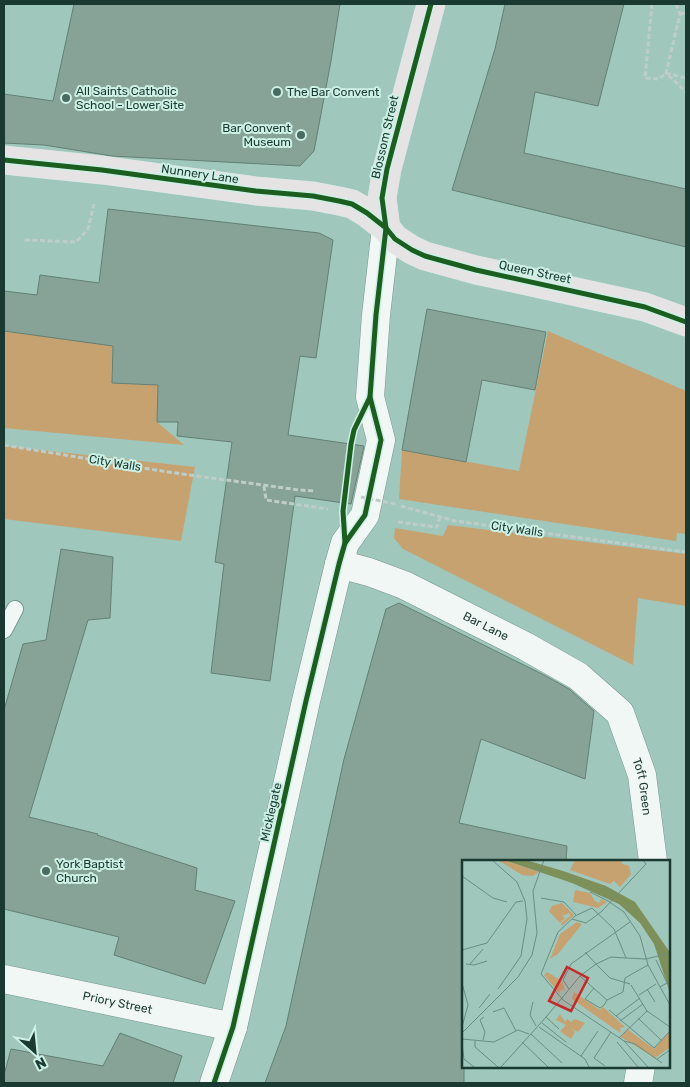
<svg xmlns="http://www.w3.org/2000/svg" width="690" height="1087" viewBox="0 0 690 1087" font-family="Rubik,sans-serif">
	<style>
		.green { fill: #c7a271 }
		.building { fill: #87a398; stroke: #638074 }
		.lines { fill: none; stroke-linecap: round; stroke-linejoin: round }
		.service-casing { stroke: #78988f; stroke-width: 18 }
		.minor-casing { stroke: #78988f; stroke-width: 29 }
		.tertiary-casing { stroke: #78988f; stroke-width: 29 }
		.primary-casing { stroke: #d4e6e1; stroke-width: 29 }
		.path { stroke: #bfcdc9; stroke-width: 3; stroke-dasharray: 5 2.5; stroke-linecap: butt }
		.service { stroke: #f1f7f5; stroke-width: 16 }
		.minor { stroke: #f1f7f5; stroke-width: 28 }
		.tertiary { stroke: #f1f7f5; stroke-width: 28 }
		.primary { stroke: #e6e3e5; stroke-width: 28 }
		.path-bridge { stroke: #bfcdc9; stroke-width: 3; stroke-dasharray: 5 2.5; stroke-linecap: butt }
		.cycleway-casing { stroke: #cdf0e5; stroke-width: 8 }
		.cycleway { stroke: #1b5e20; stroke-width: 5 }
		.poi-dot { fill: #496b62; stroke: #cdf0e5; stroke-width: 2 }
		.labels { text-anchor: middle; dominant-baseline: central; stroke-width: 4; stroke-linejoin: round; paint-order: stroke }
		.poi-label { font-size: 12px; fill: #1a3931; stroke: #cdf0e5; text-anchor: start }
		.street-label { font-size: 12px; fill: #1a3931; stroke: #cdf0e5 }
		.inset-road { fill: none; stroke: #6a8e84; stroke-width: 1 }
		.view { fill: #c32a29; fill-opacity: 0.15; stroke: #c32a29; stroke-width: 2.5 }
		.inset-edge { fill: none; stroke: #1a3931; stroke-width: 2.5 }
	</style>
	<rect width="100%" height="100%" fill="#9fc7bc"/>
	<!-- green -->
	<g class="green">
		<path d="M 4,331 L 79,341 L 113,334 L 112,383 L 158,385 L 157,422 L 184,445 L 4,428 Z"/>
		<path d="M 548,331 L 686,391 L 686,534 L 677,533 L 676,541 L 399,499 L 402,450 L 519,471 Z"/>
		<path d="M 4,446 L 195,467 L 181,541 L 4,519 Z"/>
		<path d="M 448,525 L 686,554 L 686,606 L 638,598 L 633,665 L 403,549 L 394,538 L 395,528 L 443,536 Z"/>
	</g>
	<!-- building -->
	<g class="building">
		<path d="M 74,4 L 340,4 L 331,61 L 314,151 L 300,166 L 112,156 L 44,145 L 4,143 L 4,94 L 53,101 Z"/>
		<path d="M 505,4 L 624,4 L 598,106 L 535,92 L 524,153 L 686,189 L 686,247 L 452,190 L 495,49 Z"/>
		<path d="M 108,209 L 319,233 L 333,240 L 316,358 L 300,356 L 288,435 L 364,446 L 351,504 L 295,496 L 270,681 L 211,673 L 224,564 L 215,562 L 232,442 L 177,436 L 178,422 L 157,422 L 158,385 L 112,383 L 113,346 L 4,331 L 4,291 L 37,295 L 40,275 L 99,283 Z"/>
		<path d="M 427,309 L 546,332 L 535,390 L 482,380 L 466,462 L 402,450 Z"/>
		<path d="M 61,549 L 113,557 L 110,618 L 88,620 L 29,817 L 98,834 L 97,835 L 197,868 L 195,890 L 235,901 L 205,984 L 114,955 L 119,937 L 4,909 L 4,710 L 23,644 L 46,640 Z"/>
		<path d="M 399,603 L 544,675 L 569,689 L 594,711 L 585,779 L 481,739 L 459,823 L 567,846 L 566,861 L 464,861 L 464,1083 L 265,1083 L 286,1026 L 344,759 L 386,609 Z"/>
		<path d="M 120,1033 L 182,1056 L 173,1083 L 4,1083 L 4,1075 L 11,1049 L 103,1066 Z"/>
	</g>
	<g class="lines">
		<!-- service casing -->
		<g class="service-casing">
			<path id="service" d="M 4,630 L 15,609"/>
		</g>
		<!-- minor casing -->
		<g class="minor-casing">
			<g id="minor">
				<path id="s1" d="M 339,564 L 369,572 L 404,585 L 525,646 L 578,676 L 620,713 L 642,775 L 653,861"/>
				<path id="s2" d="M 4,979 L 233,1027"/>
				<path d="M 638,1083 L 641,1066"/>
			</g>
		</g>
		<!-- tertiary casing -->
		<g class="tertiary-casing">
			<path id="tertiary" d="M 214,1083 L 233,1027 L 306,701 L 339,564 L 345,543 L 365,515 L 381,440 L 370,397 L 376,315 L 386,228"/>
		</g>
		<!-- primary casing -->
		<g class="primary-casing">
			<g id="primary">
				<path d="M 4,160 L 102,170 L 256,191 L 313,196 L 339,201 L 352,204 L 367,213 L 386,228 L 395,239 L 412,250 L 425,256 L 476,270 L 645,307 L 686,322"/>
				<path d="M 386,228 L 382,198 L 387,169 L 431,4"/>
			</g>
		</g>
		<!-- path -->
		<g class="path">
			<path d="M 652,4 L 645,78 L 659,79 L 666,73 L 686,78"/>
			<path d="M 676,4 L 680,14 L 666,73 L 686,92"/>
			<path d="M 680,14 L 686,13"/>
			<path d="M 25,240 L 76,242 L 88,229 L 94,204"/>
			<path d="M 4,445 L 168,472 L 299,490 L 315,491"/>
			<path d="M 264,486 L 266,500 L 328,509"/>
			<path d="M 401,506 L 455,521 L 686,552"/>
			<path d="M 398,522 L 437,527 L 440,517"/>
		</g>
		<!-- service -->
		<use href="#service" class="service"/>
		<!-- minor -->
		<use href="#minor" class="minor"/>
		<!-- tertiary -->
		<use href="#tertiary" class="tertiary"/>
		<!-- primary -->
		<use href="#primary" class="primary"/>
		<!-- path-bridge -->
		<path class="path-bridge" d="M 361,497 L 396,504"/>
		<!-- cycleway casing -->
		<g class="cycleway-casing">
			<g id="cycleway">
				<path d="M 4,160 L 102,170 L 256,191 L 313,196 L 339,201 L 352,204 L 367,213 L 386,228 L 395,239 L 412,250 L 425,256 L 476,270 L 645,307 L 686,322"/>
				<path d="M 345,543 L 343,511 L 351,444 L 354,430 L 370,397 L 376,315 L 386,228 L 382,198 L 387,169 L 431,4"/>
				<path d="M 214,1083 L 233,1027 L 306,701 L 339,564 L 345,543 L 365,515 L 381,440 L 370,397"/>
			</g>
		</g>
		<!-- cycleway -->
		<use href="#cycleway" class="cycleway"/>
	</g>
	<!-- markers -->
	<g class="poi-dot">
		<circle cx="277" cy="92" r="5"/>
		<circle cx="66" cy="98" r="5"/>
		<circle cx="301" cy="135" r="5"/>
		<circle cx="46" cy="871" r="5"/>
	</g>
	<g class="labels">
		<!-- poi labels -->
		<g class="poi-label">
			<text x="76" y="91">All Saints Catholic<tspan x="76" dy="14">School - Lower Site</tspan></text>
			<text x="287" y="92">The Bar Convent</text>
			<text x="291" y="128" text-anchor="end">Bar Convent<tspan x="291" dy="14">Museum</tspan></text>
			<text x="56" y="864">York Baptist<tspan x="56" dy="14">Church</tspan></text>
		</g>
		<!-- street labels -->
		<g class="street-label">
			<text transform="translate(385 137) rotate(-77)">Blossom Street</text>
			<text transform="translate(200 174) rotate(8)">Nunnery Lane</text>
			<text transform="translate(535 272) rotate(12)">Queen Street</text>
			<text transform="translate(115 463) rotate(9)">City Walls</text>
			<text transform="translate(517 529) rotate(8)">City Walls</text>
			<text stroke="none"><textPath href="#s1" startOffset="160">Bar Lane</textPath></text>
			<text stroke="none"><textPath href="#s1" startOffset="398">Toft Green</textPath></text>
			<text transform="translate(271 812) rotate(-77)">Micklegate</text>
			<text stroke="none"><textPath href="#s2" startOffset="116">Priory Street</textPath></text>
		</g>
	</g>
	<!-- overview -->
	<g transform="translate(462 860)">
		<rect width="208" height="208" fill="#9fc7bc"/>
		<path d="M 36,0 L 42,0 L 77,12 L 71,16 L 60,15 ZM 113,0 L 161,0 L 159,3 L 167,6 L 169,14 L 158,27 L 152,21 L 148,24 L 108,10 ZM 113,30 L 128,33 L 133,41 L 137,43 L 139,39 L 145,42 L 136,48 L 111,42 ZM 100,43 L 112,55 L 100,66 L 99,63 L 108,56 L 108,53 L 100,56 L 103,58 L 98,63 L 87,51 L 90,46 ZM 115,62 L 120,64 L 96,94 L 88,99 L 98,74 ZM 85,112 L 100,121 L 103,131 L 100,129 L 97,133 L 82,115 ZM 112,132 L 138,150 L 141,147 L 163,167 L 158,168 L 159,173 L 151,168 L 110,139 ZM 98,154 L 103,162 L 105,159 L 109,162 L 113,159 L 123,163 L 116,172 L 108,168 L 113,172 L 109,179 L 98,171 L 104,165 L 94,160 ZM 165,169 L 192,189 L 207,172 L 207,188 L 193,198 L 159,177 Z" fill="#c7a271"/>
		<path d="M 42,0 L 64,0 L 101,11 L 144,26 L 173,42 L 207,91 L 207,130 L 192,84 L 178,63 L 157,44 L 110,23 Z" fill="#7e9059"/>
		<path class="inset-road" d="M 30,0 L 55,22 L 63,41 L 65,59 L 59,96 L 36,129M 0,16 L 31,38 L 45,42M 128,32 L 146,41M 79,38 L 102,42 L 114,55M 146,41 L 162,52 L 178,76 L 186,105 L 208,145M 110,59 L 124,63 L 139,52 L 184,4 L 181,0M 0,90 L 25,83 L 54,42 L 61,41M 123,92 L 134,104M 194,100 L 205,123 L 198,127M 4,104 L 12,105 L 25,101M 8,104 L 21,89M 134,104 L 148,118 L 168,124M 118,116 L 145,140 L 142,145M 0,123 L 6,145 L 0,167M 169,125 L 185,151 L 208,167M 132,128 L 123,139 L 138,148 L 142,145M 107,129 L 101,120 L 109,104 L 168,62M 185,129 L 193,142M 177,135 L 194,124M 100,138 L 118,116 L 134,104 L 149,97 L 164,98M 145,140 L 161,132 L 163,118 L 186,105M 71,142 L 68,155 L 74,166M 17,148 L 28,134M 147,150 L 192,188 L 208,171M 31,152 L 42,148 L 54,171M 154,156 L 178,138M 84,157 L 97,169M 84,157 L 100,138M 176,158 L 200,181M 158,161 L 181,144M 80,163 L 104,182M 77,167 L 123,199 L 127,207M 0,173 L 56,117 L 70,95 L 75,73 L 71,31 L 82,0M 69,174 L 100,203M 157,178 L 185,151M 0,179 L 32,182 L 56,170 L 67,174M 13,180 L 13,187 L 36,207M 21,180 L 23,172 L 18,160 L 22,157M 162,181 L 173,184 L 200,203M 60,182 L 86,207M 155,182 L 176,207M 0,184 L 2,199 L 12,207M 119,196 L 136,171M 195,199 L 208,190M 143,206 L 132,198 L 149,172M 39,207 L 85,156M 186,207 L 162,181 L 101,140 L 79,114 L 96,72 L 113,56 L 130,48 L 152,69 L 164,98 L 184,99 L 208,93"/>
		<path class="view" d="M 105,107 L 126,118 L 109,151 L 87,141 Z"/>
		<rect width="208" height="208" class="inset-edge"/>
	</g>
	<!-- border -->
	<rect width="690" height="1087" fill="none" stroke="#1a3931" stroke-width="10"/>
	<!-- north arrow -->
	<g transform="translate(35 1052) rotate(153)" stroke="#cdf0e5" stroke-width="4" paint-order="stroke">
	<path d="M0-4L9 19L0 12L-9 19Z" fill="#1a3931"/>
	<text y="-8" font-size="14" font-weight="bold" text-anchor="middle" fill="#1a3931">N</text>
	</g>
</svg>
